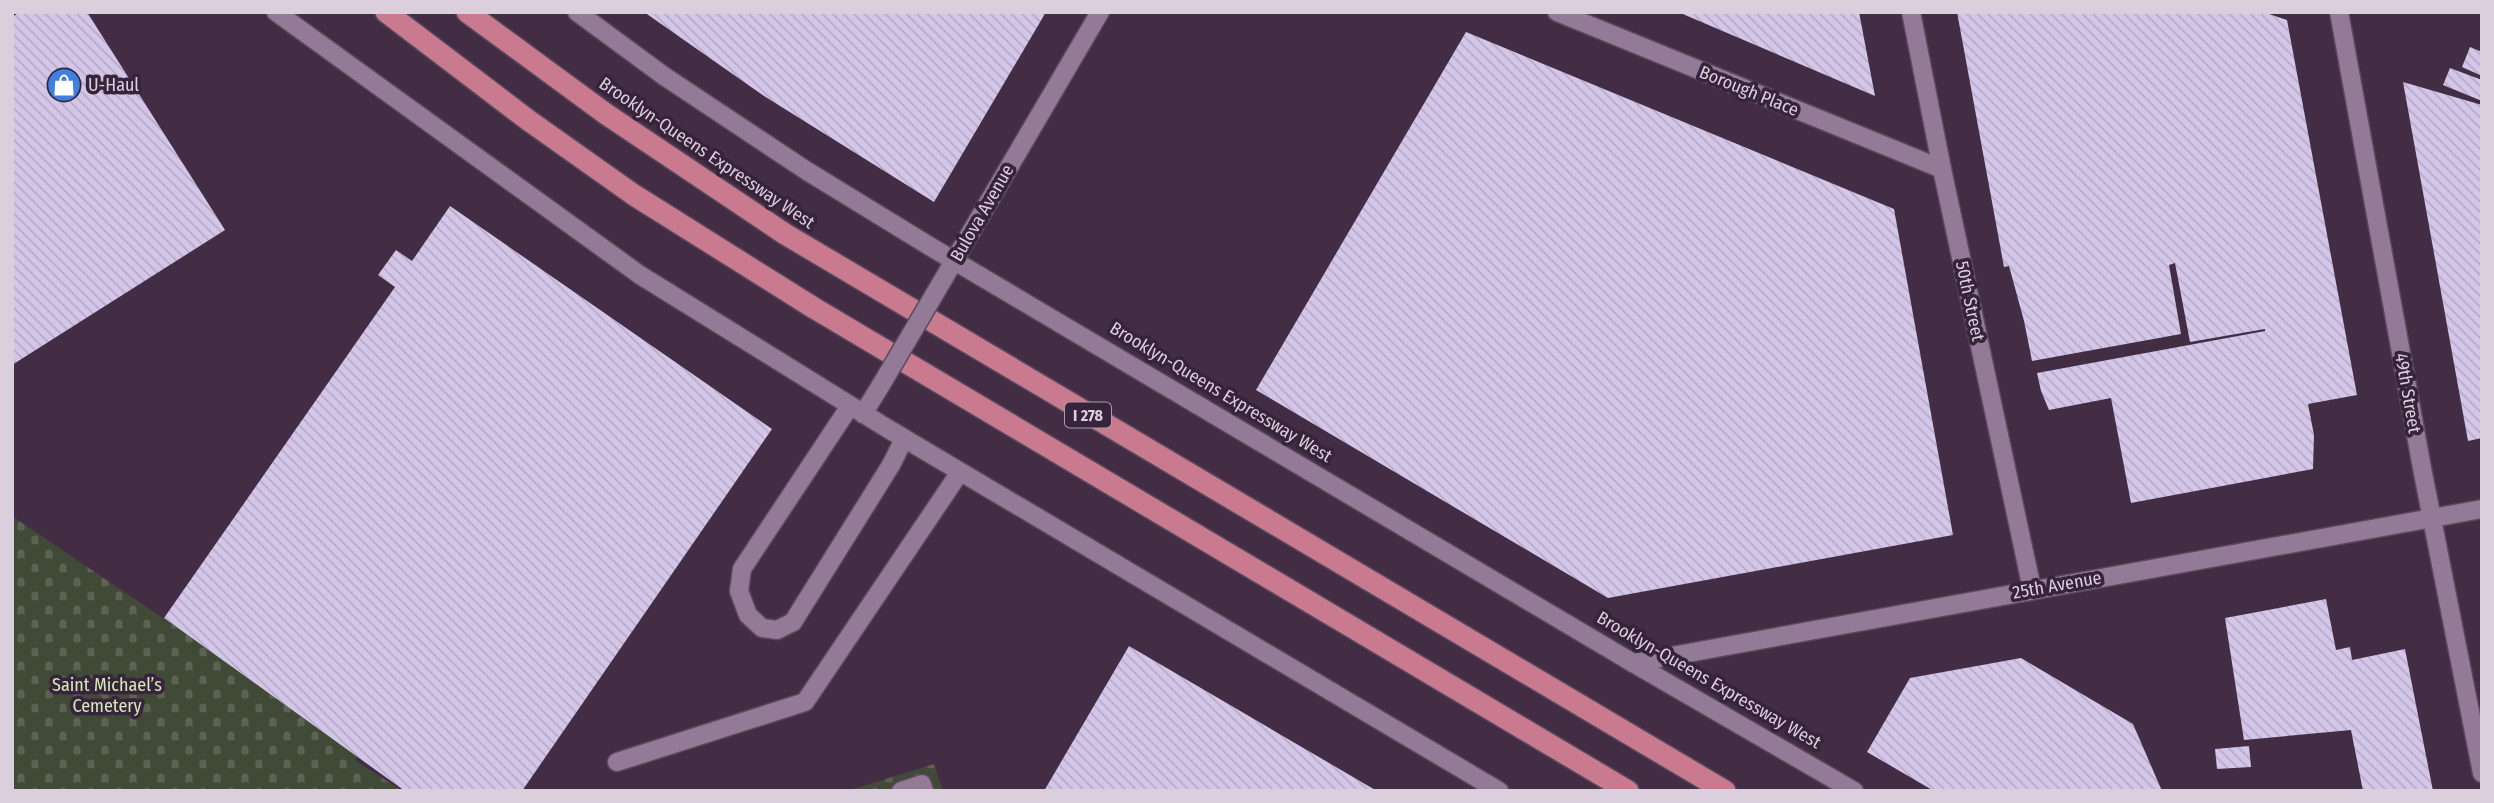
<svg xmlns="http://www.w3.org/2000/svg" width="2494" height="803" viewBox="0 0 2494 803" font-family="'Fira Sans Condensed',sans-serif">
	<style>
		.cemetery { fill: url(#cemetery-stones) }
		.building { fill: url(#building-back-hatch) }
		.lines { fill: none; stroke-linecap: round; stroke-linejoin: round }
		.minor-casing { stroke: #5a495d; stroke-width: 21 }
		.highway-casing { stroke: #5a495d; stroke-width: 24 }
		.minor { stroke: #937b97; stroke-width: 18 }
		.highway { stroke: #c97a8f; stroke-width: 21 }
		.minor-bridge-casing { stroke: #5a495d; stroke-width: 21; stroke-linecap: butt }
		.minor-bridge { stroke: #937b97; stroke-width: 18 }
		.labels { text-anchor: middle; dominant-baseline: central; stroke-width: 7; stroke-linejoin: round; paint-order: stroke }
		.shield { fill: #37233b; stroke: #aa9bad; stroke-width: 2 }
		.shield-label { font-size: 16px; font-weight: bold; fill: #dbcfde }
		.poi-label { font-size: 18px; fill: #dbcfde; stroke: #37233b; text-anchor: start }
		.street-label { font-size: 18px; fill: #dbcfde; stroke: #37233b }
		.park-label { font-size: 18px; fill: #d1ebb3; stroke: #37233b }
	</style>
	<defs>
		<pattern id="cemetery-stones" width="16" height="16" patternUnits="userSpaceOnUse" patternTransform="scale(1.75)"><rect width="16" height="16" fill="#414a36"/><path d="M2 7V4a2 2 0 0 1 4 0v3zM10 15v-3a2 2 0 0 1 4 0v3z" fill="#5c6353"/></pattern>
		<pattern id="building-back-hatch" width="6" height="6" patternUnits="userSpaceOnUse" patternTransform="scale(1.75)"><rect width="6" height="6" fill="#d3c6e8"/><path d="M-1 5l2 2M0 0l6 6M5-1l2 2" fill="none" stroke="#b6abc7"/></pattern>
	</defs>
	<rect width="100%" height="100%" fill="#422d45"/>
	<!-- cemetery -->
	<g class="cemetery">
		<path d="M 12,516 L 361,752 L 355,760 L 402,791 L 12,791 Z"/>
		<path d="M 934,764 L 943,791 L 847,791 Z"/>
	</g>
	<!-- building -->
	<g class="building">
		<path d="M 20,12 L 87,12 L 225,230 L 12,365 L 12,17 Z"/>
		<path d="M 644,12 L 1046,12 L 934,202 L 764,96 Z"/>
		<path d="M 1678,12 L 1859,12 L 1875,96 Z"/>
		<path d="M 1957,12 L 2263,12 L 2287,20 L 2357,395 L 2308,404 L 2314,435 L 2313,469 L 2131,503 L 2111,398 L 2049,410 L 2041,391 L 2037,373 L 2265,331 L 2265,329 L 2190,342 L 2175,263 L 2169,265 L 2181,334 L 2032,361 L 2024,321 L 2009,266 L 2004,267 Z"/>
		<path d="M 1466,32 L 1894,209 L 1953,535 L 1608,598 L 1256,390 Z"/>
		<path d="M 2470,47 L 2482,52 L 2482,76 L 2462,67 Z"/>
		<path d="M 2450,68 L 2482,80 L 2482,101 L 2443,85 Z"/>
		<path d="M 2403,82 L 2482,105 L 2482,438 L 2468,441 Z"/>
		<path d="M 450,206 L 772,429 L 522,791 L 405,791 L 164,618 L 395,287 L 378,275 L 396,250 L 412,261 Z"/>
		<path d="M 2326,599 L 2336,650 L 2350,647 L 2352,660 L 2405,649 L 2433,791 L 2363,791 L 2351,730 L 2244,740 L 2225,618 Z"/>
		<path d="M 1129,646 L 1377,791 L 1044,791 Z"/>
		<path d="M 2021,658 L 2133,724 L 2162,791 L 1934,791 L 1867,752 L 1910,678 Z"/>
		<path d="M 2249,746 L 2251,767 L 2217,769 L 2215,749 Z"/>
	</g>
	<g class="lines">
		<!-- minor casing -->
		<g class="minor-casing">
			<g id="minor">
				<path d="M 276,12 L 640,275 L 885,427 L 1499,791"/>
				<path d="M 577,12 L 664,76 L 807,171 L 931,247 L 1633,663 L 1854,791"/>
				<path d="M 1557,12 L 1942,169"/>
				<path d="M 1911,12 L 1942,169 L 2032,589"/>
				<path d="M 2339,12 L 2422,468 L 2482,773"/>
				<path d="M 937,290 L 1100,12"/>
				<path d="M 850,406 L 742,569 L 739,591 L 748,615 L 762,628 L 777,630 L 793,622 L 891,465 L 904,439"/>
				<path d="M 863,414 L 881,385"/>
				<path d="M 1633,663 L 2482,509"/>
				<path d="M 617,762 L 805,702 L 960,472"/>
				<path d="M 901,791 L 922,784 L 924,791"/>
			</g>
		</g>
		<!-- highway casing -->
		<g class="highway-casing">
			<g id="highway">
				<path d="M 386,12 L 528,120 L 634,195 L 814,308 L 1628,791"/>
				<path d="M 467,12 L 606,114 L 785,234 L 1725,791"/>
			</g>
		</g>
		<!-- minor -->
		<use href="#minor" class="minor"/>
		<!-- highway -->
		<use href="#highway" class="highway"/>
		<!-- minor-bridge casing -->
		<g class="minor-bridge-casing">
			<path id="minor-bridge" d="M 881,385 L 937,290"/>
		</g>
		<!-- minor-bridge -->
		<use href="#minor-bridge" class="minor-bridge"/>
	</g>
	<!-- icons -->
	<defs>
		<g id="shop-disc" transform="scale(1.75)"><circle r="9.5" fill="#3f7fe0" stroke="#37233b"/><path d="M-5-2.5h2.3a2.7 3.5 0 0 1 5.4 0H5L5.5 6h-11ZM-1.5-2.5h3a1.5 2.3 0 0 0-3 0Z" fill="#fff"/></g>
	</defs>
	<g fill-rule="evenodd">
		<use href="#shop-disc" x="64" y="85"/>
	</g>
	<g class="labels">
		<!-- shield labels -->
		<rect class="shield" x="1065" y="402.5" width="46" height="25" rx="5"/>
		<g class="shield-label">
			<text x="1088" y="415">I 278</text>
		</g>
		<!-- poi labels -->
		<g class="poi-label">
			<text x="88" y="85">U-Haul</text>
		</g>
		<!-- street labels -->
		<g class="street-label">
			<text transform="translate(1749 91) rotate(22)">Borough Place</text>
			<text transform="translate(707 153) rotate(34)">Brooklyn-Queens Expressway West</text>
			<text transform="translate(982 213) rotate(-60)">Bulova Avenue</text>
			<text transform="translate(1970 301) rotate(78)">50th Street</text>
			<text transform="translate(1221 392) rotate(31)">Brooklyn-Queens Expressway West</text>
			<text transform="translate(2408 393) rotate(80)">49th Street</text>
			<text transform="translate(2057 585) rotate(-10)">25th Avenue</text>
			<text transform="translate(1709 680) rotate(30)">Brooklyn-Queens Expressway West</text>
		</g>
		<!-- park labels -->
		<g class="park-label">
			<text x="107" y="685">Saint Michael’s<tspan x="107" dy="21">Cemetery</tspan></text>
		</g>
	</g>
	<!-- border -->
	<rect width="2494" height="803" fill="none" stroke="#dbcfde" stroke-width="28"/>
</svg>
